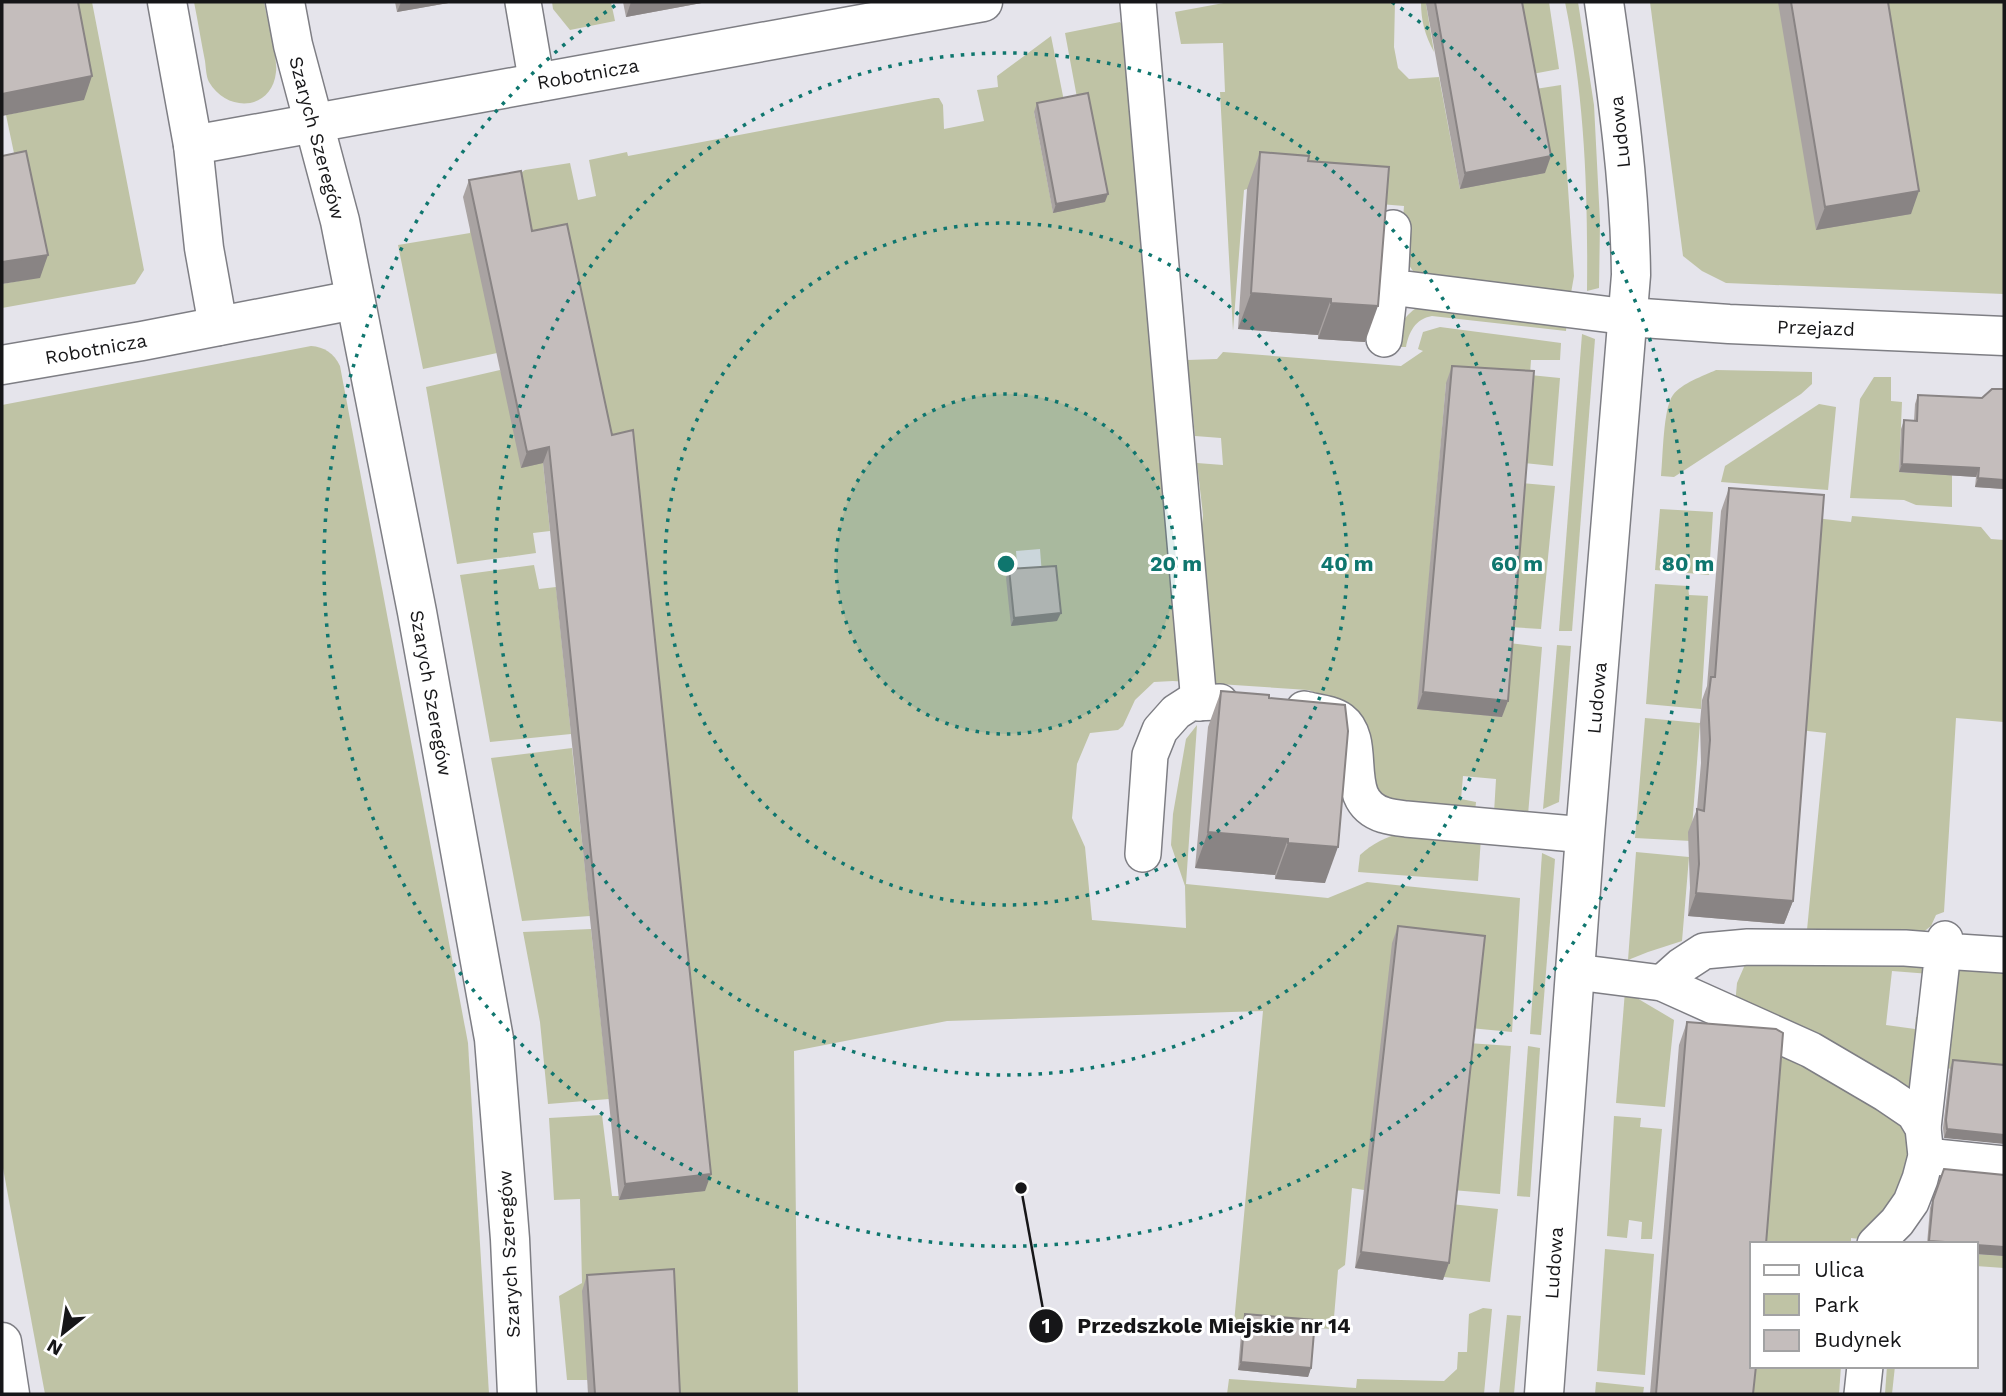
<svg xmlns="http://www.w3.org/2000/svg" width="2006" height="1396" viewBox="0 0 2006 1396" font-family="'Work Sans',sans-serif">
	<style>
		.green { fill: #bfc3a5; fill-rule: evenodd }
		.lines { fill: none; stroke-linecap: round; stroke-linejoin: round }
		.service-casing { stroke: #7e7e84; stroke-width: 38 }
		.minor-casing { stroke: #7e7e84; stroke-width: 41 }
		.service { stroke: #fff; stroke-width: 35 }
		.minor { stroke: #fff; stroke-width: 38 }
		.wall { fill: #a9a3a2 }
		.shaded-wall { fill: #898484 }
		.building { fill: #c4bdbc; stroke: #898484; stroke-width: 2 }
		.ring { fill: none; stroke: #0f766e; stroke-width: 3.5; stroke-dasharray: 3.5 7 }
		.labels { text-anchor: middle; dominant-baseline: central; stroke-width: 6; stroke-linejoin: round; paint-order: stroke }
		.street-label { font-size: 19px; fill: #161618; stroke: #fff }
		.centre { fill: #0f766e; stroke: #fff; stroke-width: 3.5 }
		.ring-label { font-size: 21px; text-anchor: middle; font-weight: bold; fill: #0f766e; stroke: #fff; stroke-width: 6; stroke-linejoin: round; paint-order: stroke }
		.leader { fill: none; stroke: #161618; stroke-width: 2.5 }
		.callout-dot { fill: #161618; stroke: #fff; stroke-width: 2.5 }
		.mark-label { font-size: 21px; text-anchor: middle; font-weight: bold; fill: #fff }
		.callout-label { font-size: 21px; text-anchor: middle; font-weight: bold; fill: #161618; stroke: #fff; stroke-width: 6; stroke-linejoin: round; paint-order: stroke }
	</style>
	<rect width="100%" height="100%" fill="#e5e4eb"/>
	<!-- green -->
	<g class="green">
		<path d="M 65,2 L 92,2 L 144,270 L 135,284 L 2,308 L 2,284 L 40,277 L 6,115 L 83,99 Z"/>
		<path d="M 194,2 L 264,2 C 267,19 278,57 276,72 C 272,111 227,113 209,82 C 206,76 206,68 205,61 C 201,41 198,22 194,2 Z"/>
		<path d="M 552,2 L 611,2 L 615,21 L 570,30 L 553,9 Z"/>
		<path d="M 1229,2 L 1395,2 L 1394,47 L 1398,68 L 1409,79 L 1439,77 L 1460,189 L 1529,90 L 1561,85 L 1574,276 L 1570,299 L 1419,278 C 1396,254 1402,235 1404,206 L 1295,197 L 1247,189 L 1244,190 L 1233,331 L 1220,92 L 1225,92 L 1223,43 L 1181,44 L 1175,12 Z"/>
		<path d="M 1421,2 L 1437,2 L 1426,4 L 1434,52 C 1425,35 1421,21 1421,2 Z"/>
		<path d="M 1513,2 L 1549,2 L 1559,69 L 1527,75 Z"/>
		<path d="M 1565,2 L 1578,2 L 1594,105 L 1600,222 L 1599,288 L 1587,291 C 1588,192 1585,99 1565,2 Z"/>
		<path d="M 1650,2 L 2004,2 L 2004,294 L 1726,283 L 1702,271 L 1683,256 Z"/>
		<path d="M 1120,22 L 1127,32 L 1173,556 L 1171,579 L 1182,584 L 1199,565 L 1203,515 L 1197,463 L 1223,465 L 1221,438 L 1195,436 L 1187,360 L 1217,359 L 1223,352 L 1401,366 L 1423,351 L 1418,349 L 1423,332 L 1440,327 L 1561,343 L 1560,360 L 1531,360 L 1530,375 L 1560,378 L 1553,466 L 1523,463 L 1446,383 L 1418,708 L 1502,717 L 1509,643 L 1542,647 L 1528,815 L 1494,813 L 1496,779 L 1463,776 L 1461,799 L 1476,802 L 1475,812 L 1389,800 L 1373,786 L 1328,697 L 1308,690 L 1173,681 L 1154,682 L 1135,700 L 1123,726 L 1118,730 L 1090,733 L 1077,764 L 1072,818 L 1085,847 L 1092,920 L 1186,928 L 1185,886 L 1171,845 L 1173,814 L 1186,739 L 1197,725 L 1186,884 L 1328,898 L 1367,882 L 1520,898 L 1512,1032 L 1470,1028 L 1364,1190 L 1352,1188 L 1345,1265 L 1338,1270 L 1333,1329 L 1234,1323 L 1263,1011 L 947,1021 L 794,1051 L 798,1394 L 674,1394 L 587,1380 L 567,1380 L 559,1296 L 582,1283 L 580,1199 L 554,1200 L 549,1118 L 602,1115 L 612,1196 L 619,1196 L 620,1200 L 705,1190 L 648,639 L 497,353 L 423,369 L 398,245 L 470,233 L 470,228 L 521,220 L 518,175 L 525,170 L 570,163 L 578,200 L 596,196 L 589,160 L 627,152 L 628,156 L 934,98 L 939,98 L 943,105 L 944,129 L 984,121 L 977,90 L 998,87 L 997,76 L 1051,36 L 1065,106 L 1034,112 L 1053,212 L 1078,103 L 1065,33 ZM 1040,549 L 1042,575 L 1018,577 L 1016,551 Z"/>
		<path d="M 1418,307 L 1567,319 L 1566,331 L 1432,316 C 1415,319 1409,332 1406,347 L 1391,347 C 1396,330 1403,316 1418,307 Z"/>
		<path d="M 1582,334 L 1595,339 L 1572,631 L 1559,631 Z"/>
		<path d="M 311,346 C 324,347 334,353 340,366 L 468,1043 L 489,1394 L 45,1394 L 2,1163 L 2,405 Z"/>
		<path d="M 500,370 L 543,463 L 550,531 L 533,533 L 536,553 L 457,564 L 426,387 Z"/>
		<path d="M 1716,370 L 1812,372 L 1812,384 L 1801,394 L 1674,477 L 1661,476 C 1663,458 1663,408 1673,395 C 1682,383 1703,376 1716,370 Z"/>
		<path d="M 1874,377 L 1891,377 L 1891,401 L 1902,402 L 1899,472 L 1952,475 L 1952,507 L 1916,505 L 1904,500 L 1850,498 L 1860,399 Z"/>
		<path d="M 1819,404 L 1836,407 L 1828,490 L 1721,482 L 1725,466 Z"/>
		<path d="M 1521,483 L 1555,486 L 1541,629 L 1510,627 Z"/>
		<path d="M 1660,509 L 1713,512 L 1709,575 L 1655,570 Z"/>
		<path d="M 1852,516 L 1981,527 L 1991,539 L 2004,540 L 2004,722 L 1956,718 L 1944,912 L 1936,915 L 1931,926 L 1917,937 L 1807,930 L 1826,733 L 1799,730 L 1815,518 L 1851,522 Z"/>
		<path d="M 534,565 L 539,589 L 556,587 L 571,734 L 490,742 L 460,575 Z"/>
		<path d="M 1655,584 L 1688,586 L 1689,595 L 1708,596 L 1701,709 L 1646,704 Z"/>
		<path d="M 1557,645 L 1571,646 L 1559,802 L 1543,809 Z"/>
		<path d="M 1645,718 L 1700,723 L 1691,841 L 1635,838 Z"/>
		<path d="M 572,748 L 590,916 L 522,921 L 491,758 Z"/>
		<path d="M 1402,833 L 1481,838 L 1478,881 L 1358,872 L 1360,855 C 1372,844 1387,836 1402,833 Z"/>
		<path d="M 1636,852 L 1689,857 L 1682,941 L 1648,952 L 1628,960 Z"/>
		<path d="M 1542,853 L 1555,859 L 1541,1035 L 1530,1034 Z"/>
		<path d="M 591,929 L 609,1099 L 548,1104 L 540,1022 L 523,932 Z"/>
		<path d="M 1747,960 L 1931,961 L 1930,974 L 1892,971 L 1886,1025 L 1915,1029 L 1916,1017 L 1925,1017 L 1916,1095 L 1735,1005 L 1737,983 Z"/>
		<path d="M 1954,964 L 2004,968 L 2004,1074 L 1944,1068 Z"/>
		<path d="M 1625,991 L 1674,1020 L 1665,1107 L 1616,1103 Z"/>
		<path d="M 1468,1043 L 1511,1046 L 1500,1194 L 1452,1190 Z"/>
		<path d="M 1528,1046 L 1540,1048 L 1530,1197 L 1517,1196 Z"/>
		<path d="M 1775,1053 L 1795,1055 L 1898,1117 L 1909,1139 L 1911,1165 L 1904,1190 L 1869,1240 L 1851,1238 L 1851,1244 L 1760,1244 Z"/>
		<path d="M 1614,1116 L 1641,1118 L 1640,1127 L 1662,1129 L 1652,1239 L 1641,1239 L 1642,1222 L 1629,1220 L 1627,1238 L 1607,1236 Z"/>
		<path d="M 1451,1204 L 1498,1209 L 1490,1282 L 1444,1277 Z"/>
		<path d="M 1605,1249 L 1654,1254 L 1645,1375 L 1597,1371 Z"/>
		<path d="M 1976,1254 L 2004,1256 L 2004,1268 L 1976,1266 Z"/>
		<path d="M 1483,1308 L 1492,1309 L 1484,1394 L 1227,1394 L 1229,1379 L 1356,1388 L 1357,1379 L 1444,1381 L 1457,1369 L 1458,1352 L 1467,1352 L 1469,1314 Z"/>
		<path d="M 1507,1315 L 1521,1316 L 1514,1394 L 1499,1394 Z"/>
		<path d="M 1752,1366 L 1841,1366 L 1839,1394 L 1747,1394 Z"/>
		<path d="M 1887,1366 L 1895,1366 L 1892,1394 L 1885,1394 Z"/>
		<path d="M 1596,1382 L 1644,1387 L 1643,1394 L 1595,1394 Z"/>
	</g>
	<g class="lines">
		<!-- service casing -->
		<g class="service-casing">
			<g id="service">
				<path d="M 523,2 L 537,84"/>
				<path d="M 1138,2 L 1199,703"/>
				<path d="M 1393,228 L 1390,287 L 1628,317"/>
				<path d="M 1384,339 L 1390,287"/>
				<path d="M 1304,709 C 1315,712 1332,713 1341,720 C 1370,742 1338,801 1384,815 C 1390,817 1398,818 1406,819 L 1585,835"/>
				<path d="M 1143,854 L 1150,755 L 1160,730 L 1176,712 L 1190,703 L 1220,702"/>
				<path d="M 1945,939 L 1943,951 L 2004,955"/>
				<path d="M 1576,972 L 1662,983 L 1811,1050 L 1886,1094 L 1914,1113 L 1923,1128 L 1926,1156 L 1920,1179 L 1911,1202 L 1897,1222 L 1875,1244"/>
				<path d="M 1662,983 L 1681,966 L 1704,951 L 1748,947 L 1905,948 L 1943,951 L 1923,1128"/>
				<path d="M 1926,1156 L 2004,1164"/>
				<path d="M 1862,1394 L 1865,1366"/>
			</g>
		</g>
		<!-- minor casing -->
		<g class="minor-casing">
			<g id="minor">
				<path d="M 167,2 L 193,145 L 204,248 L 218,326"/>
				<path d="M 285,2 L 293,45 L 340,221 L 417,612 L 494,1039 L 510,1239 L 517,1394"/>
				<path d="M 193,145 L 983,2"/>
				<path d="M 1628,317 L 1729,324 L 2004,336"/>
				<path d="M 2,365 L 142,341 L 354,300"/>
				<path d="M 2,1342 L 10,1394"/>
				<path d="M 1544,1394 L 1585,835 L 1631,275 C 1630,183 1617,92 1604,2"/>
			</g>
		</g>
		<!-- service -->
		<use href="#service" class="service"/>
		<!-- minor -->
		<use href="#minor" class="minor"/>
	</g>
	<!-- wall -->
	<g class="wall">
		<path d="M 395,2 L 454,2 L 397,12 Z"/>
		<path d="M 623,2 L 707,2 L 626,17 Z"/>
		<path d="M 1427,2 L 1522,2 L 1545,173 L 1460,189 L 1426,4 Z"/>
		<path d="M 1778,2 L 1888,2 L 1911,214 L 1816,230 Z"/>
		<path d="M 1037,103 L 1105,202 L 1053,213 L 1034,112 Z"/>
		<path d="M 1260,152 L 1308,161 L 1365,342 L 1318,339 L 1318,335 L 1238,329 L 1247,189 Z"/>
		<path d="M 469,180 L 532,231 L 705,1191 L 619,1200 L 543,463 L 521,468 L 463,197 Z"/>
		<path d="M 1452,366 L 1502,717 L 1417,709 L 1446,383 Z"/>
		<path d="M 2004,389 L 2004,489 L 1975,487 L 1976,477 L 1899,472 L 1901,429 L 1904,420 L 1914,421 L 1915,404 L 1918,395 L 1982,398 Z"/>
		<path d="M 1729,488 L 1793,901 L 1784,924 L 1688,916 L 1690,888 L 1688,832 L 1697,809 L 1701,763 L 1700,723 L 1702,700 L 1707,686 L 1721,511 Z"/>
		<path d="M 1009,569 L 1057,621 L 1011,626 L 1006,578 Z"/>
		<path d="M 1221,691 L 1269,698 L 1325,883 L 1275,879 L 1275,875 L 1195,868 L 1208,727 Z"/>
		<path d="M 1398,926 L 1443,1280 L 1355,1268 L 1392,943 Z"/>
		<path d="M 1687,1022 L 1753,1394 L 1650,1394 L 1679,1045 Z"/>
		<path d="M 1953,1060 L 2004,1065 L 1944,1138 L 1943,1128 L 1950,1068 Z"/>
		<path d="M 1944,1169 L 2004,1175 L 2004,1256 L 1976,1254 L 1976,1244 L 1927,1244 L 1930,1208 Z"/>
		<path d="M 587,1275 L 680,1394 L 588,1394 L 582,1291 Z"/>
		<path d="M 1245,1314 L 1311,1368 L 1308,1377 L 1238,1370 L 1242,1322 Z"/>
	</g>
	<!-- shaded-wall -->
	<g class="shaded-wall">
		<path d="M 401,2 L 454,2 L 397,12 Z"/>
		<path d="M 631,2 L 707,2 L 626,17 Z"/>
		<path d="M 92,76 L 84,100 L 2,116 L 2,94 Z"/>
		<path d="M 1551,156 L 1545,173 L 1460,189 L 1465,173 Z"/>
		<path d="M 1919,191 L 1911,214 L 1816,230 L 1825,207 Z"/>
		<path d="M 1108,194 L 1105,202 L 1053,213 L 1056,204 Z"/>
		<path d="M 48,255 L 40,278 L 2,284 L 2,262 Z"/>
		<path d="M 1251,293 L 1331,299 L 1318,335 L 1238,329 Z"/>
		<path d="M 1331,303 L 1378,306 L 1365,342 L 1318,339 Z"/>
		<path d="M 549,447 L 543,463 L 521,468 L 527,452 Z"/>
		<path d="M 1902,464 L 1979,468 L 1976,477 L 1899,472 Z"/>
		<path d="M 1978,478 L 2004,480 L 2004,489 L 1975,487 Z"/>
		<path d="M 1061,613 L 1057,621 L 1011,626 L 1014,618 Z"/>
		<path d="M 1423,692 L 1508,701 L 1502,717 L 1417,709 Z"/>
		<path d="M 1208,832 L 1288,839 L 1275,875 L 1195,868 Z"/>
		<path d="M 1288,843 L 1338,847 L 1325,883 L 1275,879 Z"/>
		<path d="M 1696,893 L 1793,901 L 1784,924 L 1688,916 Z"/>
		<path d="M 1947,1129 L 2004,1135 L 2004,1144 L 1944,1138 Z"/>
		<path d="M 711,1174 L 705,1191 L 619,1200 L 625,1184 Z"/>
		<path d="M 1929,1241 L 1965,1244 L 1928,1244 Z"/>
		<path d="M 1976,1245 L 2004,1247 L 2004,1256 L 1976,1254 Z"/>
		<path d="M 1361,1252 L 1449,1263 L 1443,1280 L 1355,1268 Z"/>
		<path d="M 1241,1362 L 1311,1368 L 1308,1377 L 1238,1370 Z"/>
	</g>
	<!-- building -->
	<g class="building">
		<path d="M 2,2 L 78,2 L 92,76 L 2,94 Z"/>
		<path d="M 1435,2 L 1522,2 L 1551,156 L 1465,173 Z"/>
		<path d="M 1791,2 L 1888,2 L 1919,191 L 1825,207 Z"/>
		<path d="M 1088,93 L 1108,194 L 1056,204 L 1037,103 Z"/>
		<path d="M 26,151 L 48,255 L 2,262 L 2,156 Z"/>
		<path d="M 1260,152 L 1309,156 L 1308,161 L 1389,167 L 1378,306 L 1331,303 L 1331,299 L 1251,293 Z"/>
		<path d="M 521,171 L 532,231 L 567,224 L 612,435 L 633,430 L 711,1174 L 625,1184 L 549,447 L 527,452 L 469,180 Z"/>
		<path d="M 1452,366 L 1534,371 L 1508,701 L 1423,692 Z"/>
		<path d="M 1992,389 L 2004,389 L 2004,480 L 1978,478 L 1979,468 L 1902,464 L 1904,420 L 1917,421 L 1918,395 L 1982,398 Z"/>
		<path d="M 1729,488 L 1824,495 L 1793,901 L 1696,893 L 1699,864 L 1697,809 L 1704,811 L 1710,740 L 1708,700 L 1711,677 L 1715,677 Z"/>
		<path d="M 1056,566 L 1061,613 L 1014,618 L 1009,569 Z"/>
		<path d="M 1221,691 L 1269,695 L 1269,698 L 1345,705 L 1348,731 L 1338,847 L 1288,843 L 1288,839 L 1208,832 Z"/>
		<path d="M 1398,926 L 1485,936 L 1449,1263 L 1361,1252 Z"/>
		<path d="M 1687,1022 L 1776,1029 L 1783,1033 L 1766,1244 L 1752,1244 L 1752,1366 L 1756,1366 L 1753,1394 L 1656,1394 Z"/>
		<path d="M 1953,1060 L 2004,1065 L 2004,1135 L 1947,1129 L 1946,1120 Z"/>
		<path d="M 1944,1169 L 2004,1175 L 2004,1247 L 1976,1245 L 1976,1244 L 1929,1241 L 1933,1200 Z"/>
		<path d="M 674,1269 L 680,1394 L 595,1394 L 587,1275 Z"/>
		<path d="M 1245,1314 L 1315,1320 L 1311,1368 L 1241,1362 Z"/>
	</g>
	<!-- distance rings -->
	<circle cx="1006" cy="564" r="170" fill="#0f766e" fill-opacity=".12"/>
	<g class="ring">
		<circle cx="1006" cy="564" r="170"/>
		<circle cx="1006" cy="564" r="341"/>
		<circle cx="1006" cy="564" r="511"/>
		<path d="M1392 2A682 682 0 1 1 620 2"/>
	</g>
	<g class="labels">
		<!-- street labels -->
		<g class="street-label">
			<text transform="translate(588 74) rotate(-10)">Robotnicza</text>
			<text transform="translate(1620 132) rotate(-96)">Ludowa</text>
			<text transform="translate(317 138) rotate(75)">Szarych Szeregów</text>
			<text transform="translate(1816 328) rotate(2)">Przejazd</text>
			<text transform="translate(96 349) rotate(-10)">Robotnicza</text>
			<text transform="translate(431 693) rotate(80)">Szarych Szeregów</text>
			<text transform="translate(1597 698) rotate(-85)">Ludowa</text>
			<text transform="translate(509 1254) rotate(-93)">Szarych Szeregów</text>
			<text transform="translate(1554 1263) rotate(-86)">Ludowa</text>
		</g>
	</g>
	<circle cx="1006" cy="564" r="10" class="centre"/>
	<g class="ring-label">
		<text x="1176" y="571">20 m</text>
		<text x="1347" y="571">40 m</text>
		<text x="1517" y="571">60 m</text>
		<text x="1688" y="571">80 m</text>
	</g>
	<!-- callouts -->
	<path class="leader" d="M1021 1188L1046 1326"/>
	<g class="callout-dot">
		<circle cx="1021" cy="1188" r="7"/>
		<circle cx="1046" cy="1326" r="18"/>
	</g>
	<g class="mark-label">
		<text x="1046" y="1333">1</text>
	</g>
	<g class="callout-label">
		<text x="1214" y="1333">Przedszkole Miejskie nr 14</text>
	</g>
	<!-- border -->
	<rect width="2006" height="1396" fill="none" stroke="#161618" stroke-width="7"/>
	<!-- legend -->
	<rect x="1750" y="1242" width="228" height="126" fill="#ffffff" stroke="#a2a2a3" stroke-width="2"/>
	<rect x="1764" y="1265" width="35" height="10" fill="#ffffff" stroke="#a2a2a3" stroke-width="2"/>
	<text x="1814" y="1277" font-size="21" fill="#161618">Ulica</text>
	<rect x="1764" y="1294" width="35" height="21" fill="#bfc3a5" stroke="#a2a2a3" stroke-width="2"/>
	<text x="1814" y="1312" font-size="21" fill="#161618">Park</text>
	<rect x="1764" y="1330" width="35" height="21" fill="#c4bdbc" stroke="#a2a2a3" stroke-width="2"/>
	<text x="1814" y="1347" font-size="21" fill="#161618">Budynek</text>
	<!-- north arrow -->
	<g transform="translate(63 1333) rotate(210)" stroke="#ffffff" stroke-width="5" paint-order="stroke">
	<path d="M0-5L12 26L0 18L-12 26Z" fill="#161618"/>
	<text y="-10" font-size="19" font-weight="bold" text-anchor="middle" fill="#161618">N</text>
	</g>
</svg>
